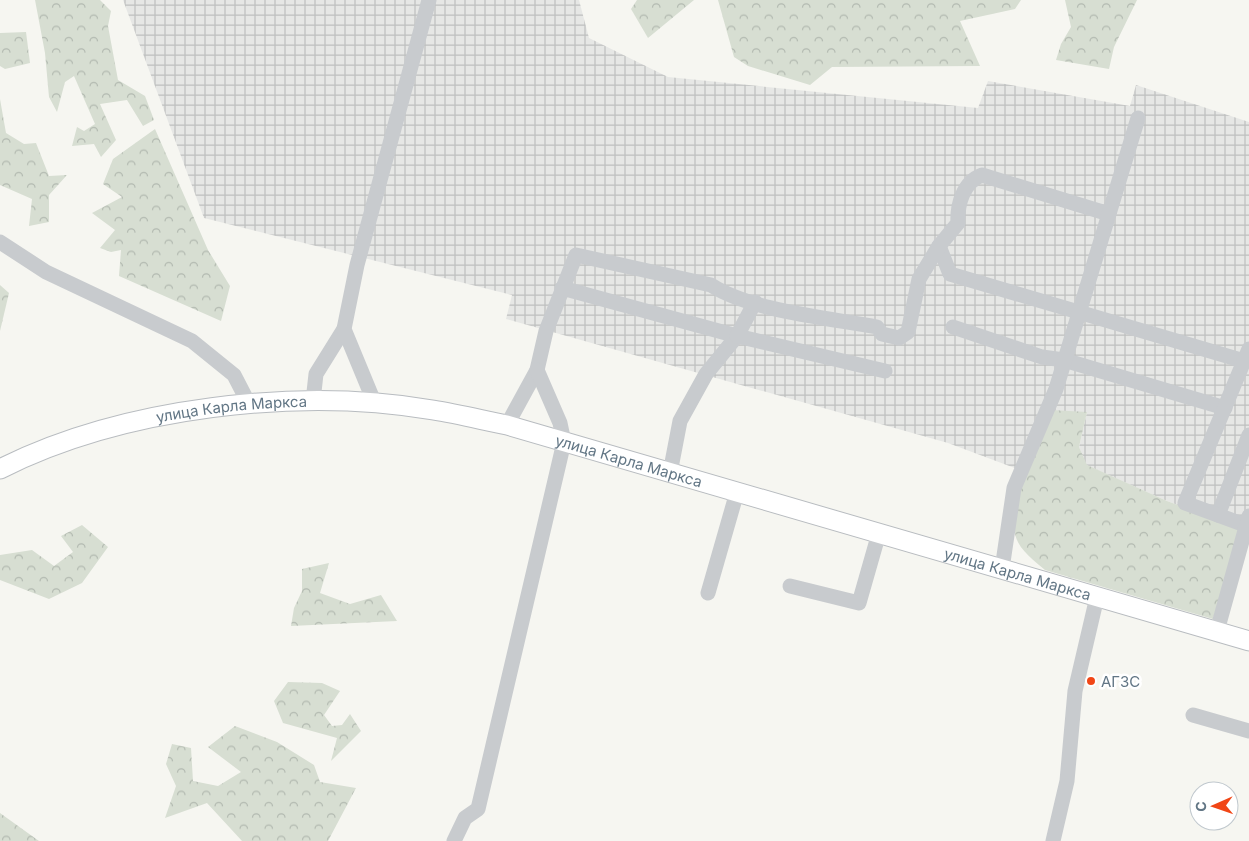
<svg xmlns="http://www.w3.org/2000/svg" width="1249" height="841" viewBox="0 0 1249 841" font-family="Inter,sans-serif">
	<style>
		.industrial { fill: url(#industrial-grid) }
		.forest { fill: url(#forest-crowns) }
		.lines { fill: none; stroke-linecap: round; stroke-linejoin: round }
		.major-casing { stroke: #b8bcc0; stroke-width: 21 }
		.minor { stroke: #c8cbce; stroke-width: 15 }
		.major { stroke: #fff; stroke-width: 19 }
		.poi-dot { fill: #f14616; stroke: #fff; stroke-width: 2 }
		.labels { text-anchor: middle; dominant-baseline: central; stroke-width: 5; stroke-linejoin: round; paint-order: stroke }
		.street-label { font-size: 15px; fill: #627685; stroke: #fff }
		.poi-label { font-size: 15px; fill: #627685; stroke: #fff; text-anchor: start }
	</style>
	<defs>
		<pattern id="industrial-grid" width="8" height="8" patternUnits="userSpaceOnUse" patternTransform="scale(1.25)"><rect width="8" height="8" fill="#e6e7e5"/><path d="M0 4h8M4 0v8" fill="none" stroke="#bec0bf"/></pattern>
		<pattern id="forest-crowns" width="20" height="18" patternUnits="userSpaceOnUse" patternTransform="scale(1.25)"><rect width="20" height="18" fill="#d7ded2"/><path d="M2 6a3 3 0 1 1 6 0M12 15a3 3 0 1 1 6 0" fill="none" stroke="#b2b9b0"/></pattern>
	</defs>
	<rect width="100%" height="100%" fill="#f6f6f1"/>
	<!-- industrial -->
	<path class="industrial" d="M 123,0 L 579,0 L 589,38 L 668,77 L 978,108 L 988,81 L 1130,106 L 1136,85 L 1249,122 L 1249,532 L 1167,501 L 1086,465 L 1079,447 L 1087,412 L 1025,472 L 948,443 L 506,319 L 512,295 L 204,218 Z"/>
	<!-- forest -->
	<g class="forest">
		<path d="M 35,0 L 100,0 L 111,11 L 108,26 L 118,80 L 145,96 L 154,120 L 143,126 L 127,100 L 100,104 L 116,140 L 101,157 L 94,144 L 72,146 L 77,127 L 84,131 L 95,124 L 74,76 L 65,82 L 57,112 L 49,97 L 45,53 Z"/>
		<path d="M 637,0 L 694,0 L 648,38 L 631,9 Z"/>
		<path d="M 718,0 L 1021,0 L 1015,9 L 960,21 L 980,66 L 832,67 L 810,85 L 748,66 L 734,57 Z"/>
		<path d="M 1065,0 L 1137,0 L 1114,47 L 1109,69 L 1056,60 L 1061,44 L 1071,27 Z"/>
		<path d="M 26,32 L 30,63 L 5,69 L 0,66 L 0,33 Z"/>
		<path d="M 0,99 L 6,133 L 24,144 L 36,143 L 49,176 L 67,175 L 49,195 L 49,222 L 29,226 L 32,199 L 0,185 Z"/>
		<path d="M 155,129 L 208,250 L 230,286 L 221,321 L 119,276 L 121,250 L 111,252 L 100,248 L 115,230 L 92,213 L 122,197 L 103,184 L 113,159 Z"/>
		<path d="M 0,285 L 9,293 L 0,331 Z"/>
		<path d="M 1051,410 L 1087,412 L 1079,447 L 1087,465 L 1167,501 L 1240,528 L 1213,619 L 1045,570 C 1034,560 1016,548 1015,532 C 1011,495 1037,444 1051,410 Z"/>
		<path d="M 82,525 L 108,547 L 82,583 L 49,599 L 0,580 L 0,555 L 32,550 L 54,566 L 73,552 L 61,536 Z"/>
		<path d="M 329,563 L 320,593 L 350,604 L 381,595 L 397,621 L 291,626 L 294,608 L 302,591 L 302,569 Z"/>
		<path d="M 288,682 L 322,683 L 340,691 L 324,715 L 332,726 L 342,725 L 350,714 L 361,731 L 331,761 L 337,738 L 283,723 L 274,701 Z"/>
		<path d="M 235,726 L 277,742 L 314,765 L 320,782 L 356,788 L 328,841 L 242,841 L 207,803 L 165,818 L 176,786 L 166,764 L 172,744 L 191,748 L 193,781 L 218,786 L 241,772 L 208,747 Z"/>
		<path d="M 0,813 L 39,841 L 0,841 Z"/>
	</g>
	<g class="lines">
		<!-- major casing -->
		<g class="major-casing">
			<g id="major">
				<path id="s1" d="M 0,469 C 123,407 298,387 433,410 C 458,414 482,420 507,425 L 1249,641"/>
			</g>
		</g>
		<!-- minor -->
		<g class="minor">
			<path d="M 0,242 L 46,272 L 192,341 L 234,375 L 249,404"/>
			<path d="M 939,246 L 950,274 L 1244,361"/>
			<path d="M 562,288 L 737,336 L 706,374 L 680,421 L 670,473"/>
			<path d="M 755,302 L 737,336 L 885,371"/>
			<path d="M 953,327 L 1042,357 L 1064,360 L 1225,408"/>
			<path d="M 313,401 L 316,374 L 344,329"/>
			<path d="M 375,404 L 344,329 L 357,265 L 429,0"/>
			<path d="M 507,425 L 537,370 L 546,331 L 576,255 L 711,285 C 751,311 829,318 877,327 L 882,334 L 899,338 L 908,332 L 919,279 L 939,246 L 958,223 C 957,205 963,182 982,175 L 1109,214"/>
			<path d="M 1218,515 L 1249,435"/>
			<path d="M 1245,525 L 1185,503 L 1249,349"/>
			<path d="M 1002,569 L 1014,488 L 1056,389 L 1138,118"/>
			<path d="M 790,586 L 859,603 L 879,533"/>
			<path d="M 708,593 L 737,492"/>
			<path d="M 1217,631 L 1249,516"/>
			<path d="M 1193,715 L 1249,731"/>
			<path d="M 454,841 L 465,818 L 478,809 L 564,442 L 560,423 L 537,370"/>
			<path d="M 1053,841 L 1067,781 L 1075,691 L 1097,597"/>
		</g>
		<!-- major -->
		<use href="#major" class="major"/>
	</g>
	<!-- markers -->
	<circle class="poi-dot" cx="1091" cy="681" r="5"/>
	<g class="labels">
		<!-- street labels -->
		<g class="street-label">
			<text stroke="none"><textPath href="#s1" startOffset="241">улица Карла Маркса</textPath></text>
			<text stroke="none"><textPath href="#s1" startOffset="646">улица Карла Маркса</textPath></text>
			<text stroke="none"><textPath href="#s1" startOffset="1051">улица Карла Маркса</textPath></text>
		</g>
		<!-- poi labels -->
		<g class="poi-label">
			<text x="1101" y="681">АГЗС</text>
		</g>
	</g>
	<!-- north arrow -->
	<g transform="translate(1214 806) rotate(268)"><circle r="24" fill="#ffffff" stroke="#c0c8ce"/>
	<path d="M0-4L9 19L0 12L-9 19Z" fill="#f14616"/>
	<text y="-8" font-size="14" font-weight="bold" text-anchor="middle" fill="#627685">С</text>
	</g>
</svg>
